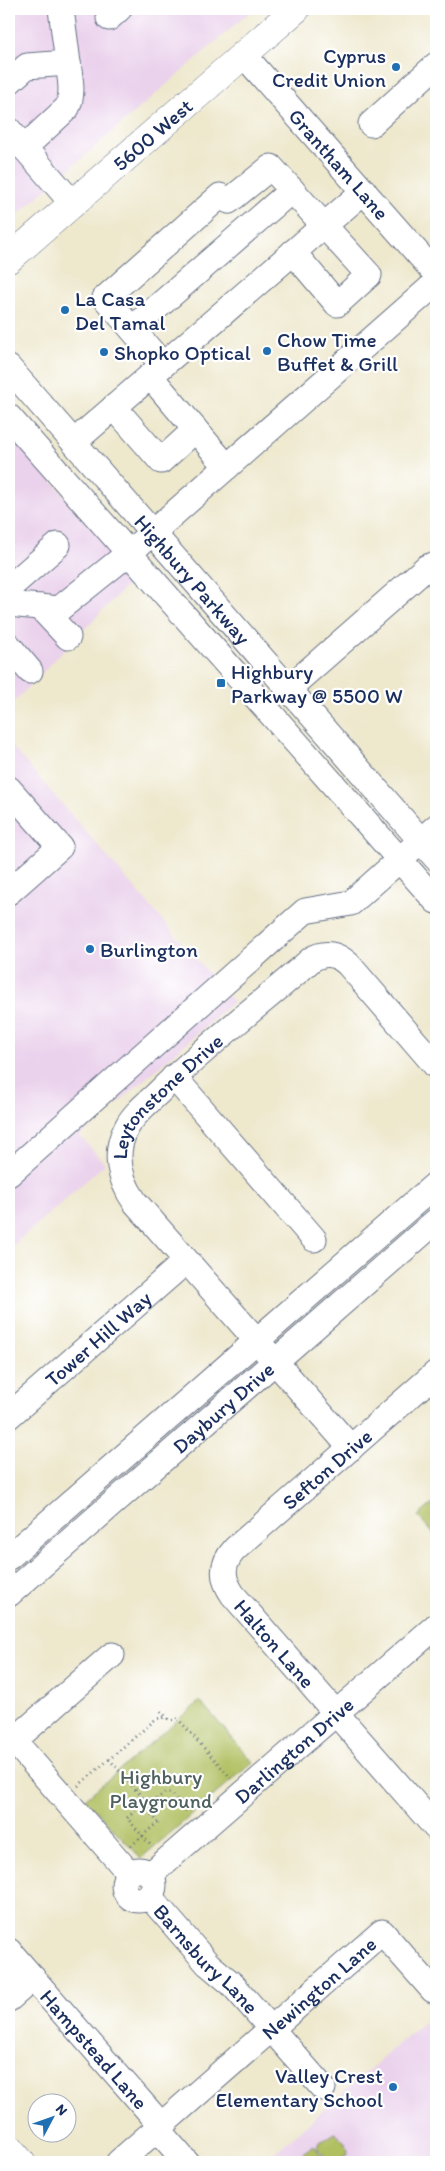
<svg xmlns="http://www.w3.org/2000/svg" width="445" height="2171" viewBox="0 0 445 2171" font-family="Itim,sans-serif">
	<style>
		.built { fill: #ead1ec }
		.green { fill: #b0bf61; stroke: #667760 }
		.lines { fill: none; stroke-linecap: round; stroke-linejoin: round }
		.minor-casing { stroke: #657085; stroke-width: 27 }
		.major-casing { stroke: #657085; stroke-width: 29 }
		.path { stroke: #657085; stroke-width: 3; stroke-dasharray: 1 4; stroke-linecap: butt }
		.minor { stroke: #fff; stroke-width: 25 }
		.major { stroke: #fff; stroke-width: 28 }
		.poi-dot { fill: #1f6fb2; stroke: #fff; stroke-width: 2 }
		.labels { text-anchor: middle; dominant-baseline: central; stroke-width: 4.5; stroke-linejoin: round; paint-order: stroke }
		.poi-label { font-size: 21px; fill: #1b2f5e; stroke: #fff; text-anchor: start }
		.street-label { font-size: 21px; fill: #1b2f5e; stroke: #fff }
		.park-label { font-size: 21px; fill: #4f615f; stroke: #fff }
	</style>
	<rect width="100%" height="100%" fill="#fff"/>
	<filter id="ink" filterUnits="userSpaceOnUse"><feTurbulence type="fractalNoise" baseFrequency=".02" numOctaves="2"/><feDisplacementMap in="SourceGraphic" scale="10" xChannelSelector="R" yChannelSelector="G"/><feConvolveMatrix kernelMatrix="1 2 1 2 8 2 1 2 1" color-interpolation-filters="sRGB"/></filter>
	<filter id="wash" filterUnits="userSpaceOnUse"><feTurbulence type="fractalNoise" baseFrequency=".0096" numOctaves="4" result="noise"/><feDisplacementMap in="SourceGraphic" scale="20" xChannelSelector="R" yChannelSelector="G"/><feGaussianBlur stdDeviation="1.12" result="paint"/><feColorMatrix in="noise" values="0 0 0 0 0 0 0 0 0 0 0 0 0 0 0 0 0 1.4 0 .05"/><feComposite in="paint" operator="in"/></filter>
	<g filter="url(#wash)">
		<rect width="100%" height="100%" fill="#eee8cd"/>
		<!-- built -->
		<g class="built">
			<path d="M 9,9 L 253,9 L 9,222 Z"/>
			<path d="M 9,430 L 134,578 L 9,707 Z"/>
			<path d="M 9,743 L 233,1002 L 80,1136 L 105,1164 L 9,1249 Z"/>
			<path d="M 436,2011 L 436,2162 L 264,2162 Z"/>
		</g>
		<!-- green -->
		<g class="green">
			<path d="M 436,1501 L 436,1537 L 418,1516 Z"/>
			<path d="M 200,1701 L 253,1762 L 141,1858 L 85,1799 Z"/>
			<path d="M 334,2133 C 342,2137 348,2145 348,2154 L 335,2162 L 328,2162 L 318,2147 L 320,2142 Z"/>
			<path d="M 314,2145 L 326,2162 L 297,2162 L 294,2159 Z"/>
		</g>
	</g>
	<g filter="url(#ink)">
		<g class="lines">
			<!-- minor casing -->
			<g class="minor-casing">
				<g id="minor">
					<path d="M 109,18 L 119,9"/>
					<path id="s1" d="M 243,54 L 436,274"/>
					<path d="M 9,82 L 27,66 L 68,63 L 61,9"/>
					<path d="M 371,124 L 436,65"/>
					<path d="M 9,130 L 73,204"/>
					<path d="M 24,148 L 67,108 C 74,94 70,78 68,63"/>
					<path d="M 132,329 L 292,190"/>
					<path d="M 163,365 L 105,298 L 220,196 L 229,201 L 271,167 L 369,275 L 337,304 L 293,252"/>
					<path id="s2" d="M 9,368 L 436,858"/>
					<path d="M 150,376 L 227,467"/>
					<path d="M 114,407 L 161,461 L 195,430"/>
					<path d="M 9,417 L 436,901"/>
					<path d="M 74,442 L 364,191"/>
					<path d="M 11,586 L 58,545"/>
					<path d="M 9,604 L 59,609 L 129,553 L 436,283"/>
					<path d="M 40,607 L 68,637"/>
					<path d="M 9,646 L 30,671"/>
					<path d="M 289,688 L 427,567 L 436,564"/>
					<path d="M 9,789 L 60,847 L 9,892"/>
					<path d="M 174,1077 L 314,1239"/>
					<path d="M 9,1174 L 305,911 L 351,903 L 436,827"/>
					<path id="s3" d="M 436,1373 L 235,1549 C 221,1564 221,1578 233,1595 L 436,1828"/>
					<path id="s4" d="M 9,1416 L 186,1261"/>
					<path id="s5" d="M 351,1448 L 135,1202 C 119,1179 113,1152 127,1127 C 134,1113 149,1102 160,1091 C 208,1044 262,1003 312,959 C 325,951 337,954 348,964 L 436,1066"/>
					<path d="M 9,1557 L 436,1184"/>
					<path id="s6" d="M 9,1594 L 436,1221"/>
					<path d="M 9,1735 L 129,1873"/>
					<path d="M 9,1745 L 112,1655"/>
					<circle cx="139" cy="1885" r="15"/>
					<path id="s7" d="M 151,1874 L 436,1626"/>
					<path id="s8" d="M 149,1896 L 208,1964 L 232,1984 L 323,2088"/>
					<path id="s9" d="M 9,1951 L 161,2125"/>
					<path d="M 9,1999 L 33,1978"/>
					<path d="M 157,2129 L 186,2162"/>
					<path id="s10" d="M 119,2162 L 382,1932 L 433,1990"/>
				</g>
			</g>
			<!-- major casing -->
			<g class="major-casing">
				<g id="major">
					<path id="s11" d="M 9,259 L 296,9"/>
					<path d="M 9,2148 L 21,2162"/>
				</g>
			</g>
			<!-- path -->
			<g class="path">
				<path d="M 161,1711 L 169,1720 L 178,1719 L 231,1778"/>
				<path d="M 109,1759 L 149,1805 L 166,1792 L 172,1794 L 189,1813"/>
				<path d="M 78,1786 L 156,1719 L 166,1717"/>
				<path d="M 143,1804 L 127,1818 L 152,1847"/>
				<path d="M 131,1846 L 158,1822 L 143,1804 L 146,1802"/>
			</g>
			<!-- minor -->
			<use href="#minor" class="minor"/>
			<!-- major -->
			<use href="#major" class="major"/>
		</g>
	</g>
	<!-- markers -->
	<g class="poi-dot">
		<circle cx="396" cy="67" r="5"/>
		<circle cx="65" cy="310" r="5"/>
		<circle cx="267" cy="351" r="5"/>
		<circle cx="104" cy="352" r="5"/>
		<rect x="216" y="678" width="10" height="10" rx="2.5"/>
		<circle cx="90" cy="949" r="5"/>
		<circle cx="393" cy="2087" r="5"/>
	</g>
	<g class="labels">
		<!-- poi labels -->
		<g class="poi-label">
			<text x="386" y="55" text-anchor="end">Cyprus<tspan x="386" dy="24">Credit Union</tspan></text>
			<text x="75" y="298">La Casa<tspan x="75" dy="24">Del Tamal</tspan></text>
			<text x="277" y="339">Chow Time<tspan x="277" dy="24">Buffet &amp; Grill</tspan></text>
			<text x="114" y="352">Shopko Optical</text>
			<text x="231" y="671">Highbury<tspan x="231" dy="24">Parkway @ 5500 W</tspan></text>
			<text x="100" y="949">Burlington</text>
			<text x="383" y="2075" text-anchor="end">Valley Crest<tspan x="383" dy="24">Elementary School</tspan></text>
		</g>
		<!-- street labels -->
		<g class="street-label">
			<text stroke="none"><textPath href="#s11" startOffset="190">5600 West</textPath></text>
			<text stroke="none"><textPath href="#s1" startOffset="146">Grantham Lane</textPath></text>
			<text stroke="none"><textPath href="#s2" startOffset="280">Highbury Parkway</textPath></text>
			<text stroke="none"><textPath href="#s5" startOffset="455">Leytonstone Drive</textPath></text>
			<text stroke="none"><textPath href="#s4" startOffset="118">Tower Hill Way</textPath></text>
			<text stroke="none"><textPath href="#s6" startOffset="284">Daybury Drive</textPath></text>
			<text transform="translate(327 1469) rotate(-41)">Sefton Drive</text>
			<text stroke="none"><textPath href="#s3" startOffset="382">Halton Lane</textPath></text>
			<text stroke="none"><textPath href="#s7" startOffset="189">Darlington Drive</textPath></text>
			<text stroke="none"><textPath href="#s8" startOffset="85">Barnsbury Lane</textPath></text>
			<text stroke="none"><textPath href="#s10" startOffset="265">Newington Lane</textPath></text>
			<text stroke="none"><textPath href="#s9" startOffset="130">Hampstead Lane</textPath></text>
		</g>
		<!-- park labels -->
		<g class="park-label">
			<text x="161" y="1776">Highbury<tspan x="161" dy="24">Playground</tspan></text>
		</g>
	</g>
	<!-- margin -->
	<rect width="445" height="2171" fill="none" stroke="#fff" stroke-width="30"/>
	<!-- north arrow -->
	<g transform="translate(52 2118) rotate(49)"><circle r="24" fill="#ffffff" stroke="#a4acbf"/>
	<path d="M0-4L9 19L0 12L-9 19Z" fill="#1f6fb2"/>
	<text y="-8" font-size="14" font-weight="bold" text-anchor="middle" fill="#1b2f5e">N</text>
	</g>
</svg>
